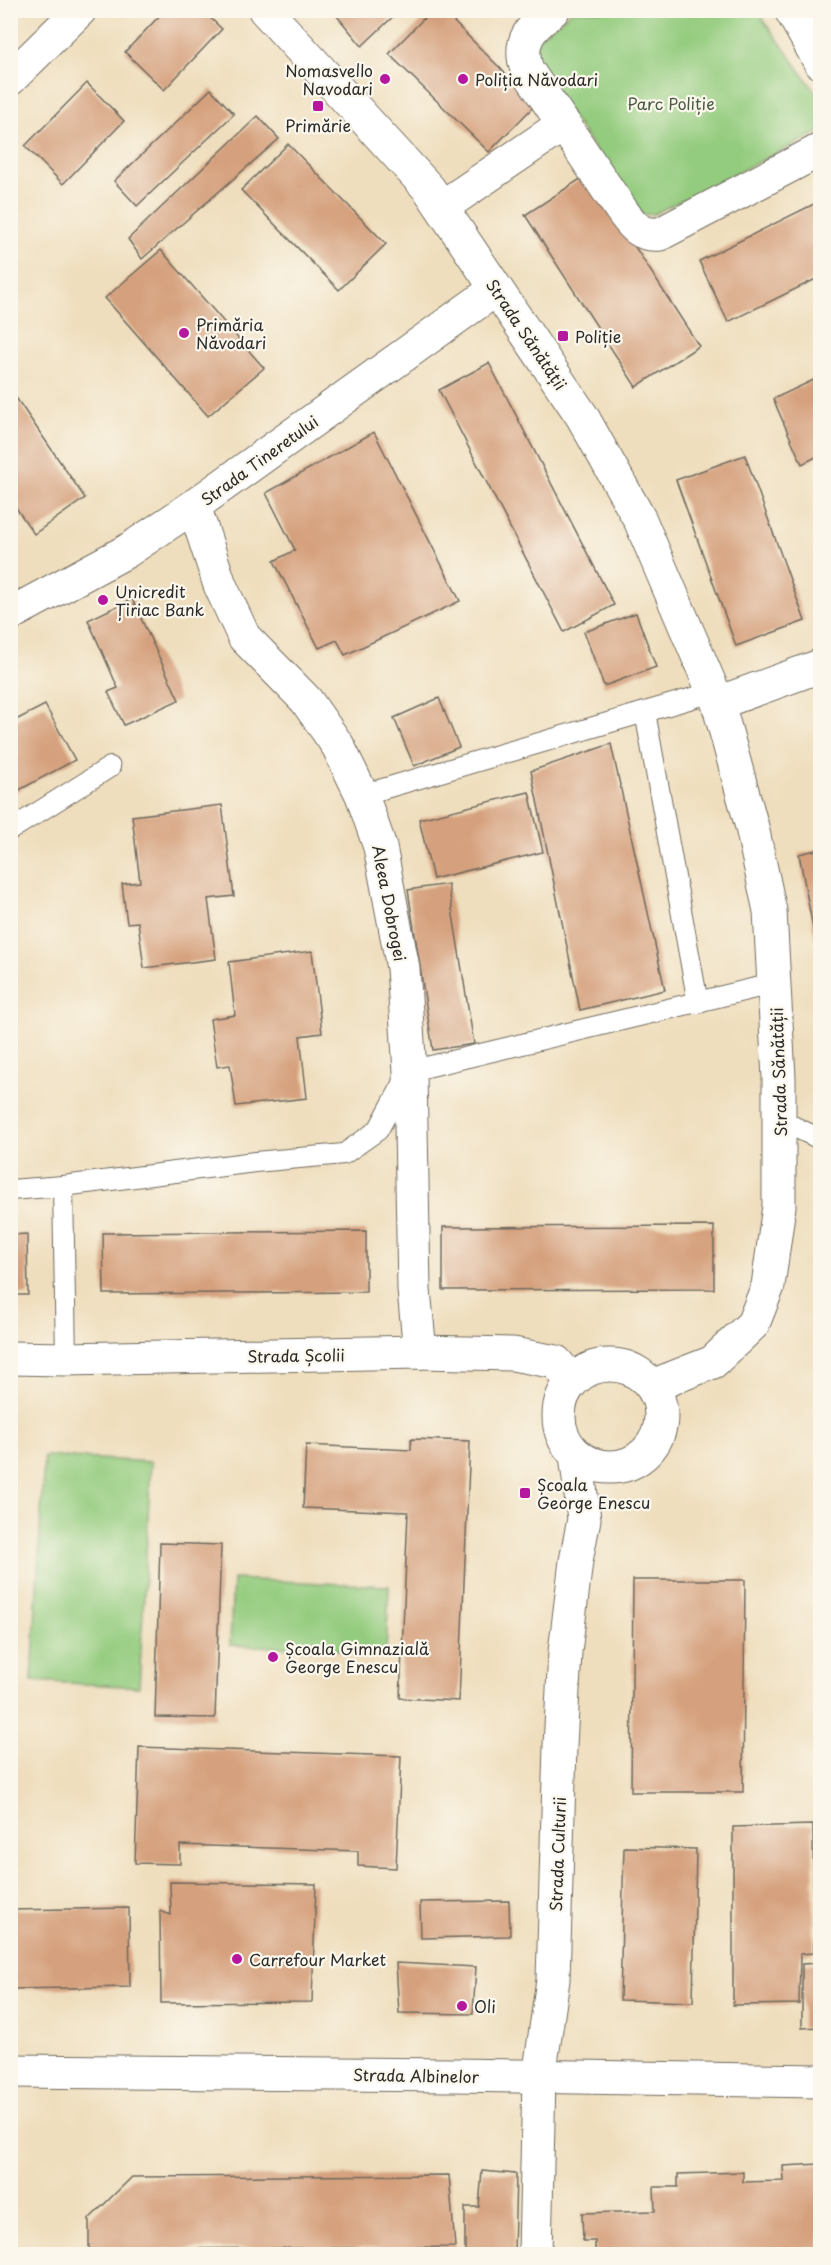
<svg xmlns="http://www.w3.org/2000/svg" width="831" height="2265" viewBox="0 0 831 2265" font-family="'Playpen Sans',sans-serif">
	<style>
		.green { fill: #94cc7f; stroke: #607c55; stroke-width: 1.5 }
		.building { fill: #d5a07d }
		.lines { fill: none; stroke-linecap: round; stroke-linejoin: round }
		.service-casing { stroke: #706a5e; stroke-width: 22 }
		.minor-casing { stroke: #706a5e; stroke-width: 35 }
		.tertiary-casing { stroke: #706a5e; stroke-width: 35 }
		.service { stroke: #fff; stroke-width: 20 }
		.minor { stroke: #fff; stroke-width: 33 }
		.tertiary { stroke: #fff; stroke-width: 33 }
		.poi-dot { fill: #b5179e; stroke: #fbf7ec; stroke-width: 2 }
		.labels { text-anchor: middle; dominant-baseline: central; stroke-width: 4.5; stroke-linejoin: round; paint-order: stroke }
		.poi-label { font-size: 16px; fill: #2b2b2b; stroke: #fbf7ec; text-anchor: start }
		.park-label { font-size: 16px; fill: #4a5b44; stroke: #fbf7ec }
		.street-label { font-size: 16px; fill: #2b2b2b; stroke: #fbf7ec }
	</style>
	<rect width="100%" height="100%" fill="#fbf7ec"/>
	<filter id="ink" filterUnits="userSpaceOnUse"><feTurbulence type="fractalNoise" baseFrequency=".0167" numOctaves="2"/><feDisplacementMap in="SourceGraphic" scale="12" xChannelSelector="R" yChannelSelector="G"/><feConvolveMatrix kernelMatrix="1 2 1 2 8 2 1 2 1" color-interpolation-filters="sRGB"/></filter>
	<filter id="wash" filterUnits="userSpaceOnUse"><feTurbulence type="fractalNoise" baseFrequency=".008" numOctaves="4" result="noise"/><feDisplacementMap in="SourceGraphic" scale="24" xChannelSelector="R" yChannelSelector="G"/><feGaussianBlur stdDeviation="1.35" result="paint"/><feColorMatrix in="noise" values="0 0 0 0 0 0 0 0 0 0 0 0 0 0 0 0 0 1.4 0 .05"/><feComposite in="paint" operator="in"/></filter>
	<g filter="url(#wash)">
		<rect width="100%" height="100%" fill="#efdebd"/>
		<!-- green -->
		<g class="green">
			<path d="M 572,11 L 757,11 L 820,98 L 820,132 L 654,214 L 642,215 L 534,64 L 537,39 Z"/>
			<path d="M 44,1456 L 151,1462 L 139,1687 L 32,1681 Z"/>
			<path d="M 233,1579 L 389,1586 L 386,1652 L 230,1645 Z"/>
		</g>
		<g id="blocks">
			<!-- building -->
			<g class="building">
				<path d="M 165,10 L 202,10 L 222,29 L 164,90 L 125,52 Z"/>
				<path d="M 332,10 L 400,10 L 362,46 Z"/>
				<path d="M 432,10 L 442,10 L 536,104 L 489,152 L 389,54 Z"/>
				<path d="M 87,83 L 124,121 L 63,184 L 25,146 Z"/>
				<path d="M 211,89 L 234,114 L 137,206 L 114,181 Z"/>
				<path d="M 258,116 L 279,139 L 142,259 L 128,239 Z"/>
				<path d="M 288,144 L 386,244 L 339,290 L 241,190 Z"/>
				<path d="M 588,174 L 699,346 L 636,387 L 525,215 Z"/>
				<path d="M 820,201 L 820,277 L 728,322 L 699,261 Z"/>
				<path d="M 161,250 L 264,368 L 208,416 L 105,298 Z"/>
				<path d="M 489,363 L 614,605 L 564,632 L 439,390 Z"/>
				<path d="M 820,377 L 820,455 L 802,464 L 773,399 Z"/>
				<path d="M 10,389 L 85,498 L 34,534 L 10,499 Z"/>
				<path d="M 374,432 L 460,601 L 345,655 L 337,640 L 319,648 L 274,561 L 295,550 L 266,493 Z"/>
				<path d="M 745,455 L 805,621 L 736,646 L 676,480 Z"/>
				<path d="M 132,599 L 179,700 L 124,725 L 108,692 L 118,688 L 88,620 Z"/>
				<path d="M 636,613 L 656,667 L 604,686 L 584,632 Z"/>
				<path d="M 439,698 L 459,747 L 414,766 L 394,718 Z"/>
				<path d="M 45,705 L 75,760 L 10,795 L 10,723 Z"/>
				<path d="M 611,744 L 665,990 L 580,1010 L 531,771 Z"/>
				<path d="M 529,792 L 543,852 L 433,879 L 419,819 Z"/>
				<path d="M 222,805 L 234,896 L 208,899 L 216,959 L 144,968 L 138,922 L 127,923 L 122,884 L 140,882 L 132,816 Z"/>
				<path d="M 820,849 L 820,938 L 815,939 L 799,854 Z"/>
				<path d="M 448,884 L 474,1044 L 433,1050 L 408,890 Z"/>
				<path d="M 312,951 L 322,1033 L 300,1036 L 307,1098 L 236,1106 L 230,1065 L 217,1067 L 210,1019 L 235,1015 L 229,962 Z"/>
				<path d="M 714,1226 L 714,1289 L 443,1290 L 443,1227 Z"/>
				<path d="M 366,1231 L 366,1292 L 104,1294 L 103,1233 Z"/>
				<path d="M 27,1234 L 28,1295 L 10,1295 L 10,1235 Z"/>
				<path d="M 411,1439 L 470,1441 L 459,1701 L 400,1698 L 408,1512 L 303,1508 L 306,1445 L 411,1450 Z"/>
				<path d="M 160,1543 L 221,1545 L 215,1718 L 155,1717 Z"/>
				<path d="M 633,1580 L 745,1580 L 743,1792 L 631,1792 Z"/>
				<path d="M 139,1747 L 401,1756 L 396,1868 L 358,1866 L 358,1851 L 180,1845 L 180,1864 L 135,1863 Z"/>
				<path d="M 813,1825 L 814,1953 L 800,1954 L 799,2004 L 733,2005 L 733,1827 Z"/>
				<path d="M 624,1847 L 696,1849 L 693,2002 L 620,2000 Z"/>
				<path d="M 170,1882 L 316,1884 L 312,2002 L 161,2003 L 160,1911 L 171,1915 Z"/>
				<path d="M 509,1901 L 510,1936 L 421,1938 L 420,1902 Z"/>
				<path d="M 129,1908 L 130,1987 L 10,1989 L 10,1910 Z"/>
				<path d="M 396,1963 L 476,1967 L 473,2014 L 399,2013 Z"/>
				<path d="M 820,1963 L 820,2027 L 802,2028 L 802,1964 Z"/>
				<path d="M 820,2164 L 820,2248 L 595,2254 L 595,2241 L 583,2241 L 582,2213 L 655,2211 L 654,2187 L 678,2187 L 678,2174 L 743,2172 L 743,2182 L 784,2181 L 783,2166 Z"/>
				<path d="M 482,2171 L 516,2174 L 514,2254 L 465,2254 L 465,2207 L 479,2207 Z"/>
				<path d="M 449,2175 L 455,2247 L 160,2249 L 160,2254 L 89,2254 L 89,2219 L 132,2177 Z"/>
			</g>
		</g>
	</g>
	<g filter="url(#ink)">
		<use href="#blocks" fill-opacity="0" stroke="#706a5e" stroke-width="1.5"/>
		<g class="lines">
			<!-- service casing -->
			<g class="service-casing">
				<g id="service">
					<path d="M 645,712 L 698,1003"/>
					<path d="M 362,795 L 713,692"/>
					<path d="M 10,830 L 110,767"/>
					<path d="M 780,1120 L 820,1139"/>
					<path d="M 63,1186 L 66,1359"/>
					<path d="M 10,1190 L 63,1186 L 255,1162 L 344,1154 L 378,1130 L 410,1071 L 776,983"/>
				</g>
			</g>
			<!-- minor casing -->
			<g class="minor-casing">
				<g id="minor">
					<path d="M 265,10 L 429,189 L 582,416 L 640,520 L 718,703 L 752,827 L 770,911 L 779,1078 L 779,1206 L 768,1286 L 753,1324 L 713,1362 L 652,1386"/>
					<path d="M 553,10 C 531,28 517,40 527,70 L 622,211 C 633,226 640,236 660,234 L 820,150"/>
					<path d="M 791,10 L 820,62"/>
					<path d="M 10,79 L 80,10"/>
					<path d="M 442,207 L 564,124"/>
					<path d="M 194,506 L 220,585 L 244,637 L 306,700 L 338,746 L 362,795 L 380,847 L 403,968 L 410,1071 L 414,1290 L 420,1352"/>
					<path d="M 10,614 L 127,551 L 194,506 L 496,289"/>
					<path d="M 718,703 L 820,666"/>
					<path d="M 10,1358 L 66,1359 L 420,1352 L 513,1354 L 556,1362 L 572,1381"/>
					<circle cx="610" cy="1416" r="51"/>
					<path d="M 535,2254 L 539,2077 L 553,1980 L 560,1746 L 565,1652 L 576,1561 L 584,1519 L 576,1455"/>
				</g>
			</g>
			<!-- tertiary casing -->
			<g class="tertiary-casing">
				<path id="tertiary" d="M 10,2071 L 454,2075 L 820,2081"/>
			</g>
			<!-- service -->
			<use href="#service" class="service"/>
			<!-- minor -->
			<use href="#minor" class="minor"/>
			<!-- tertiary -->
			<use href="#tertiary" class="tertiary"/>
		</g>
	</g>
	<!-- markers -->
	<g class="poi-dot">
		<circle cx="385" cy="79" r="6"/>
		<circle cx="463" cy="79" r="6"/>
		<rect x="312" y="100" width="12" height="12" rx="3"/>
		<circle cx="184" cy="333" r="6"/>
		<rect x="557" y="330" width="12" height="12" rx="3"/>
		<circle cx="103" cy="600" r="6"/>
		<rect x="519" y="1487" width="12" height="12" rx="3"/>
		<circle cx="273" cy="1657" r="6"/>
		<circle cx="237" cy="1959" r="6"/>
		<circle cx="462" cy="2006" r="6"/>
	</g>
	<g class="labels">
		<!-- poi labels -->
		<g class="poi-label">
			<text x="373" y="70" text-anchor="end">Nomasvello<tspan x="373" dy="18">Navodari</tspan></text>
			<text x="475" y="79">Poliția Năvodari</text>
			<text x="318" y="125" text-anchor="middle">Primărie</text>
			<text x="196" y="324">Primăria<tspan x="196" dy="18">Năvodari</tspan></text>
			<text x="575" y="336">Poliție</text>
			<text x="115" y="591">Unicredit<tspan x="115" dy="18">Țiriac Bank</tspan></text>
			<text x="537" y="1484">Școala<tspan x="537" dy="18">George Enescu</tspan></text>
			<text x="285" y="1648">Școala Gimnazială<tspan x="285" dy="18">George Enescu</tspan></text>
			<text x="249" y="1959">Carrefour Market</text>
			<text x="474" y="2006">Oli</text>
		</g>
		<!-- park labels -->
		<g class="park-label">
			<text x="671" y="103">Parc Poliție</text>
		</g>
		<!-- street labels -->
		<g class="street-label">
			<text transform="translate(527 334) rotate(56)">Strada Sănătății</text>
			<text transform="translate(259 460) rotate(-36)">Strada Tineretului</text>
			<text transform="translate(390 903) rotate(79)">Aleea Dobrogei</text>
			<text transform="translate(778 1072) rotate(-92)">Strada Sănătății</text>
			<text transform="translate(296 1355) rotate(-1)">Strada Școlii</text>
			<text transform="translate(557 1854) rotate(-88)">Strada Culturii</text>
			<text transform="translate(416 2075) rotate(1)">Strada Albinelor</text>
		</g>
	</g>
	<!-- margin -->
	<rect width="831" height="2265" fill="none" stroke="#fbf7ec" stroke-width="36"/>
</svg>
